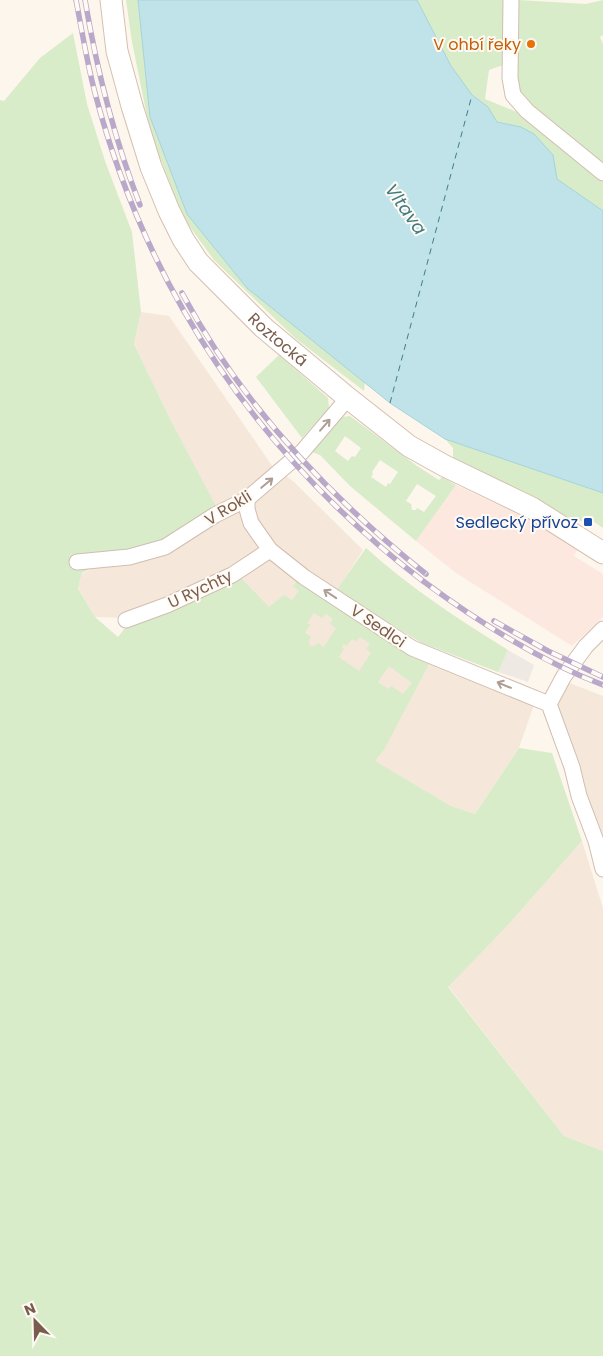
<svg xmlns="http://www.w3.org/2000/svg" width="603" height="1356" viewBox="0 0 603 1356" font-family="Poppins,sans-serif">
	<style>
		.residential { fill: #f5e8da }
		.commercial { fill: #fde8e0 }
		.industrial { fill: #efe9e4 }
		.green { fill: #d8ecc9; fill-rule: evenodd }
		.water { fill: #bfe3e8; stroke: #a5d3da }
		.lines { fill: none; stroke-linecap: round; stroke-linejoin: round }
		.ferry { stroke: #437c86; stroke-width: 1; stroke-dasharray: 6 5; stroke-linecap: butt }
		.street-casing { stroke: #d1beb0; stroke-width: 17 }
		.secondary-casing { stroke: #d6c0b0; stroke-width: 23 }
		.street { stroke: #fff; stroke-width: 15 }
		.secondary { stroke: #fff; stroke-width: 21 }
		.rail-casing { stroke: #b9a8c9; stroke-width: 5.5 }
		.rail { stroke: #fffaf3; stroke-width: 4; stroke-dasharray: 11; stroke-linecap: butt }
		.oneway { stroke: #af9d94 }
		.food-dot { fill: #e8710a; stroke: #fffaf3; stroke-width: 2 }
		.transit-dot { fill: #1a4fb4; stroke: #fffaf3; stroke-width: 2 }
		.labels { text-anchor: middle; dominant-baseline: central; stroke-width: 4; stroke-linejoin: round; paint-order: stroke }
		.food-label { font-size: 16px; fill: #c56008; stroke: #fffaf3; text-anchor: end }
		.street-label { font-size: 16px; fill: #7a5c4d; stroke: #fffaf3 }
		.transit-label { font-size: 16px; fill: #164399; stroke: #fffaf3; text-anchor: end }
		.water-label { font-size: 18px; font-style: italic; fill: #437c86; stroke: #fffaf3 }
	</style>
	<rect width="100%" height="100%" fill="#fdf6ec"/>
	<!-- residential -->
	<g class="residential">
		<path d="M 141,312 L 169,316 L 273,467 L 293,481 L 363,550 L 331,600 L 535,702 L 519,748 L 475,814 L 451,806 L 124,618 L 95,617 L 78,587 L 82,574 L 122,554 L 172,423 L 134,344 Z"/>
		<path d="M 567,682 L 603,696 L 603,837 L 598,835 L 581,778 L 580,763 L 571,742 L 552,706 Z"/>
		<path d="M 582,841 L 603,908 L 603,1151 L 564,1136 L 448,986 L 508,925 Z"/>
	</g>
	<!-- commercial -->
	<path class="commercial" d="M 456,485 L 526,518 L 578,548 L 574,556 L 603,574 L 603,617 L 572,646 L 456,573 L 416,541 Z"/>
	<!-- industrial -->
	<path class="industrial" d="M 508,650 L 534,665 L 528,682 L 498,672 Z"/>
	<!-- green -->
	<g class="green">
		<path d="M 126,0 L 138,0 L 150,117 L 365,381 L 364,391 L 295,338 L 214,260 L 182,216 L 150,131 L 132,42 Z"/>
		<path d="M 417,0 L 508,0 L 506,64 L 489,70 L 485,99 L 517,112 L 603,176 L 603,211 L 557,179 L 552,155 L 521,127 L 497,122 L 488,107 L 472,95 L 451,66 Z"/>
		<path d="M 518,0 L 586,4 L 603,0 L 603,35 L 600,37 L 603,44 L 603,169 L 533,110 L 518,92 L 512,67 Z"/>
		<path d="M 73,33 L 87,104 L 105,161 L 132,232 L 141,312 L 134,344 L 172,423 L 218,510 L 153,549 L 122,554 L 82,573 L 78,588 L 95,617 L 118,637 L 128,624 L 238,575 L 269,607 L 284,595 L 292,600 L 299,591 L 293,586 L 297,581 L 355,618 L 410,656 L 429,664 L 385,748 L 375,761 L 451,806 L 475,814 L 519,748 L 552,753 L 582,841 L 508,925 L 448,987 L 564,1136 L 603,1151 L 603,1356 L 0,1356 L 0,100 L 4,101 L 40,58 ZM 314,613 L 322,618 L 326,614 L 333,619 L 330,624 L 336,628 L 324,647 L 318,643 L 314,646 L 310,646 L 309,641 L 311,637 L 305,633 L 310,625 L 307,623 ZM 360,637 L 370,644 L 366,649 L 371,653 L 359,671 L 339,657 L 344,649 L 342,647 L 344,644 L 347,646 L 352,639 L 356,642 ZM 389,666 L 412,683 L 403,694 L 391,686 L 388,689 L 378,682 Z"/>
		<path d="M 279,355 L 328,398 L 329,408 L 302,438 L 256,377 Z"/>
		<path d="M 350,416 L 417,466 L 439,480 L 442,477 L 456,485 L 416,541 L 350,486 L 320,455 L 310,451 L 342,417 ZM 345,436 L 361,448 L 355,457 L 352,456 L 348,461 L 335,451 ZM 380,460 L 398,472 L 390,484 L 388,483 L 386,487 L 371,477 L 373,474 L 372,472 ZM 417,484 L 436,496 L 424,512 L 417,508 L 416,510 L 412,510 L 411,504 L 406,501 Z"/>
		<path d="M 445,439 L 603,493 L 603,528 L 590,519 L 587,523 L 559,514 L 453,459 L 453,448 Z"/>
		<path d="M 366,548 C 409,587 458,619 508,650 L 498,672 L 422,643 L 336,591 Z"/>
	</g>
	<!-- water -->
	<path class="water" d="M 138,0 L 417,0 L 451,66 L 472,95 L 488,107 L 497,122 L 521,127 L 534,134 L 553,155 L 557,179 L 603,211 L 603,493 L 445,439 L 390,403 L 247,288 L 187,214 L 150,117 Z"/>
	<g class="lines">
		<!-- ferry -->
		<path class="ferry" d="M 390,403 L 472,95"/>
		<!-- street casing -->
		<g class="street-casing">
			<g id="street">
				<path d="M 511,0 L 510,78 L 513,95 L 527,111 L 603,173"/>
				<path d="M 247,499 L 247,509 L 251,523 L 270,550 L 304,577 L 412,648 L 549,704 L 572,767 L 579,796 L 596,841 L 603,869"/>
				<path d="M 77,562 L 129,557 L 165,547 L 215,515 L 247,499 L 302,452 L 348,398"/>
				<path d="M 126,620 L 167,605 L 232,575 L 270,550"/>
				<path d="M 549,704 L 564,676 L 586,646 L 603,629"/>
			</g>
		</g>
		<!-- secondary casing -->
		<g class="secondary-casing">
			<g id="secondary">
				<path id="s1" d="M 111,0 L 117,51 L 132,106 L 151,167 L 169,211 L 183,239 L 198,262 L 264,328 L 348,398 L 409,446 L 445,466 L 532,508 L 603,553"/>
			</g>
		</g>
		<!-- street -->
		<use href="#street" class="street"/>
		<!-- secondary -->
		<use href="#secondary" class="secondary"/>
		<!-- rail casing -->
		<g class="rail-casing">
			<g id="rail">
				<path d="M 76,0 C 82,31 87,63 95,93 C 147,291 260,457 423,581 C 477,621 540,661 603,685"/>
				<path d="M 85,0 C 97,71 114,138 140,205"/>
				<path d="M 182,293 C 241,403 329,497 426,574"/>
				<path d="M 494,621 L 548,651 L 603,677"/>
			</g>
		</g>
		<!-- rail -->
		<use href="#rail" class="rail"/>
	</g>
	<!-- one-way arrows -->
	<defs><path id="oneway-shaft" d="M-6 0H5M1.5-3L5.5 0L1.5 3" fill="none" stroke-width="1.6" stroke-linecap="round" stroke-linejoin="round" transform="scale(1.25)"/></defs>
	<g class="oneway">
		<use href="#oneway-shaft" transform="translate(325 425) rotate(-49)"/>
		<use href="#oneway-shaft" transform="translate(267 483) rotate(-40)"/>
		<use href="#oneway-shaft" transform="translate(330 594) rotate(-146)"/>
		<use href="#oneway-shaft" transform="translate(504 685) rotate(-157)"/>
	</g>
	<!-- markers -->
	<circle class="food-dot" cx="531" cy="44" r="5"/>
	<rect class="transit-dot" x="583" y="517" width="10" height="10" rx="2.5"/>
	<g class="labels">
		<!-- food labels -->
		<g class="food-label">
			<text x="521" y="44">V ohbí řeky</text>
		</g>
		<!-- street labels -->
		<g class="street-label">
			<text stroke="none"><textPath href="#s1" startOffset="390">Roztocká</textPath></text>
			<text transform="translate(228 508) rotate(-31)">V Rokli</text>
			<text transform="translate(200 589) rotate(-25)">U Rychty</text>
			<text transform="translate(378 626) rotate(34)">V Sedlci</text>
		</g>
		<!-- transit labels -->
		<g class="transit-label">
			<text x="578" y="522">Sedlecký přívoz</text>
		</g>
		<!-- water labels -->
		<g class="water-label">
			<text transform="translate(406 209) rotate(55)">Vltava</text>
		</g>
	</g>
	<!-- north arrow -->
	<g transform="translate(35 1321) rotate(337)" stroke="#fffaf3" stroke-width="4" paint-order="stroke">
	<path d="M0-4L9 19L0 12L-9 19Z" fill="#7a5c4d"/>
	<text y="-8" font-size="14" font-weight="bold" text-anchor="middle" fill="#7a5c4d">N</text>
	</g>
</svg>
